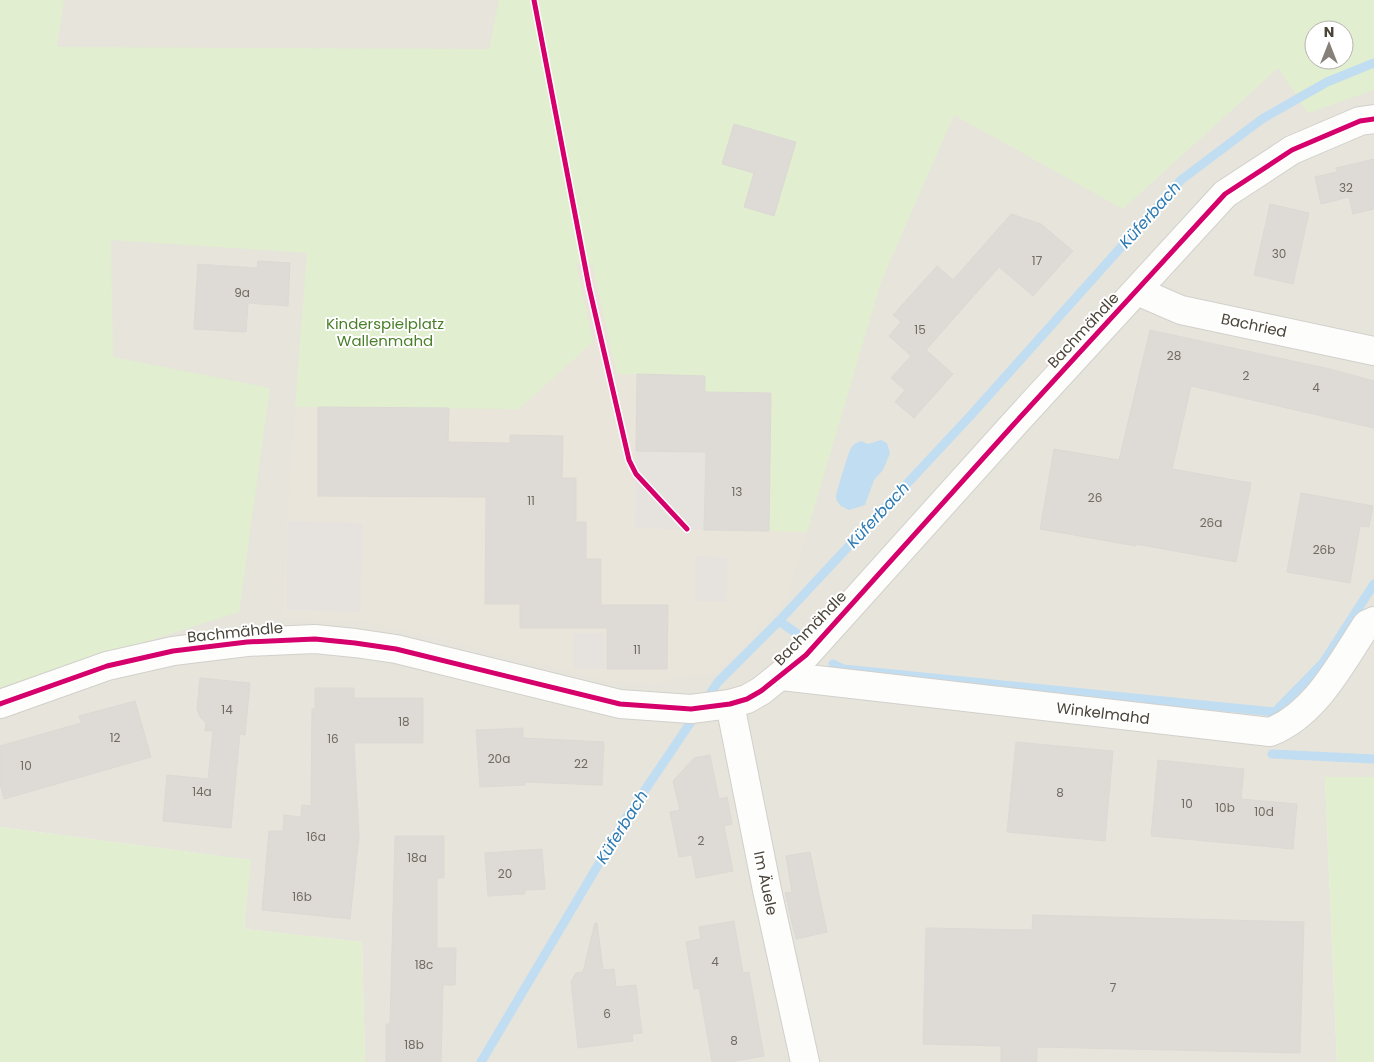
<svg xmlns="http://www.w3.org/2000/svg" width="1374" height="1062" viewBox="0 0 1374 1062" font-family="Poppins,sans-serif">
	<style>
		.residential { fill: #e7e4dc; fill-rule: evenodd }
		.education { fill: #eae5da }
		.green { fill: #e1eecf; fill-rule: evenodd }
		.parking { fill: #e6e3df }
		.water { fill: #c0ddf1 }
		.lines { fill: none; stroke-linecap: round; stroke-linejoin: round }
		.stream { stroke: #c0ddf1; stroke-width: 9 }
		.building { fill: #dedbd6; stroke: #dcd9d4 }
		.minor-casing { stroke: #d2d0cb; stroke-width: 30 }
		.minor { stroke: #fdfdfc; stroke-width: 28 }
		.cycleway-casing { stroke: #fff; stroke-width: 8 }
		.cycleway { stroke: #d6006c; stroke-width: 5 }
		.labels { text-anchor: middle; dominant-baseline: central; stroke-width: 4; stroke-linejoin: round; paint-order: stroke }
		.number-label { font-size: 12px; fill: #706a61 }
		.park-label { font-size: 15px; fill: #4a7f2a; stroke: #fff }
		.street-label { font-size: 15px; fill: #4b4439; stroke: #fff }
		.water-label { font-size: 16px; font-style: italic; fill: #2e7ab2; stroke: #fff }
	</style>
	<rect width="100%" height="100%" fill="#f4f2ee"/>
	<!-- residential -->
	<path class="residential" d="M 0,0 L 1374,0 L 1374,777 L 1325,777 L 1337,1062 L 365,1062 L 362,942 L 244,929 L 250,860 L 0,827 ZM 1314,30 L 1344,30 L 1344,60 L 1314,60 Z"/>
	<!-- education -->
	<path class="education" d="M 307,253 L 575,262 L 704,275 L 881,282 L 786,601 L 714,674 L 676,675 L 667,683 L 608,681 L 449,640 L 367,622 L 283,617 L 287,518 Z"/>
	<!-- green -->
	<g class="green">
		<path d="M 0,0 L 64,0 L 57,47 L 489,49 L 499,0 L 1374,0 L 1374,90 L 1308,113 L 1278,68 L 1123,209 L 954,115 L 881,282 L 807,532 L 769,531 L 771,393 L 705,392 L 705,376 L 617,374 L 592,264 L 576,263 L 593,342 L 519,409 L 295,407 L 307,253 L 111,240 L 113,357 L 270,388 L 239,612 L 0,688 ZM 1314,30 L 1344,30 L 1344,60 L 1314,60 Z"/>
		<path d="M 1325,777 L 1374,777 L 1374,1062 L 1337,1062 Z"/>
		<path d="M 0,827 L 251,860 L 244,929 L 362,942 L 365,1062 L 0,1062 Z"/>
	</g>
	<!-- parking -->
	<g class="parking">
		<path d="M 636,451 L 706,452 L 704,530 L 635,528 Z"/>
		<path d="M 288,521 L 363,523 L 361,612 L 286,610 Z"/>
		<path d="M 695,556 L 727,557 L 726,602 L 695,601 Z"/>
		<rect x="573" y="633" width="32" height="36"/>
	</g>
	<!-- water -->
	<path class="water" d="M 881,440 L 887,443 L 890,453 L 883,470 L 874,480 L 865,505 L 849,510 C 843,507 837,505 836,497 C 836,493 849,451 851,448 C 854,444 856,443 861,441 L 868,444 Z"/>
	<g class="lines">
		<!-- stream -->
		<g class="stream">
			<path d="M 779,621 L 799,635"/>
			<path d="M 833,664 L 843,669 L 1275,712 L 1323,663 L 1374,584"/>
			<path d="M 704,703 L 718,682 L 779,621 L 972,414 L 1181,180 L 1262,119 L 1327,82 L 1374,63"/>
			<path d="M 1272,754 L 1374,759"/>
			<path d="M 481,1062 L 626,818 L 697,713"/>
		</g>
	</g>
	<!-- building -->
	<g class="building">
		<path d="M 734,124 L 796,142 L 774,216 L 744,207 L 754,173 L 722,164 Z"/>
		<path d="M 1374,159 L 1374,209 L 1353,214 L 1349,197 L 1321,204 L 1315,177 L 1337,172 L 1336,168 Z"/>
		<path d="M 1270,204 L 1309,213 L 1293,284 L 1254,275 Z"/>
		<path d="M 1011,214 L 1041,224 L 1073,251 L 1033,296 L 999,267 L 926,350 L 953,374 L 914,418 L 895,402 L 905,390 L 891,378 L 911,356 L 889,336 L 901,322 L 893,315 L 937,266 L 953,280 Z"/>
		<path d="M 258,261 L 290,263 L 288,306 L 248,303 L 246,332 L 194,329 L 198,264 L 257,268 Z"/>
		<path d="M 1150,330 L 1330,369 L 1374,381 L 1374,428 L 1191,386 L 1172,469 L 1251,483 L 1236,562 L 1136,544 L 1136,546 L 1040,529 L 1054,449 L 1119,460 Z"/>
		<path d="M 637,374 L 705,376 L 705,392 L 771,393 L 769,531 L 704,530 L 706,452 L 636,451 Z"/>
		<path d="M 318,407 L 449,408 L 448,442 L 510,443 L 510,435 L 563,436 L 562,478 L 576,478 L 576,522 L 586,522 L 586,559 L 601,559 L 601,605 L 668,605 L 667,669 L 607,669 L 607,628 L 520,628 L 520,604 L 485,604 L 486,497 L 318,496 Z"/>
		<path d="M 1301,493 L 1373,506 L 1369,527 L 1360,526 L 1350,583 L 1287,572 Z"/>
		<path d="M 200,678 L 250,683 L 245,735 L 240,734 L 231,828 L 163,821 L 167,775 L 208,779 L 213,731 L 205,731 L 206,723 L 200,717 L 197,709 Z"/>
		<path d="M 315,688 L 354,688 L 354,698 L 423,698 L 423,743 L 354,743 L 359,836 L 350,919 L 262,910 L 269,831 L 283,831 L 284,815 L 301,817 L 302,805 L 311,806 L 312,709 L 315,709 Z"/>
		<path d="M 135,701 L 151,757 L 4,799 L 0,784 L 0,746 L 81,723 L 79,716 Z"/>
		<path d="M 523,728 L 523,738 L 604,742 L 602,785 L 525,782 L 525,785 L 480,787 L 476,730 Z"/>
		<path d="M 1016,742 L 1113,751 L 1105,841 L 1007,832 Z"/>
		<path d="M 710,755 L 719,799 L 727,797 L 732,824 L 724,826 L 733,871 L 696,878 L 692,855 L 679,857 L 670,812 L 680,810 L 673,781 L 694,758 Z"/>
		<path d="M 1158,760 L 1244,769 L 1241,799 L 1297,804 L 1293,849 L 1151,836 Z"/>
		<path d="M 395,836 L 444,836 L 444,878 L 437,878 L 437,948 L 456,948 L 455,985 L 443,985 L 441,1062 L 386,1062 L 386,1024 L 390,1024 Z"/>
		<path d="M 542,849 L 545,889 L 525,890 L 525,894 L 488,896 L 485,853 Z"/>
		<path d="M 810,852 L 827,932 L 796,939 L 785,893 L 792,892 L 786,856 Z"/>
		<path d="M 1033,915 L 1304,922 L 1300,1053 L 1037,1047 L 1037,1062 L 1001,1062 L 1001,1046 L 923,1044 L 926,928 L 1032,930 Z"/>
		<path d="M 734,921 L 743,973 L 749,972 L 764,1056 L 730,1062 L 712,1062 L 699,988 L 694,989 L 686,942 L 701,939 L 699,927 Z"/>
		<path d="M 595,923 L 597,923 L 603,970 L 614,969 L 616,987 L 636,985 L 642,1033 L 632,1034 L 633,1041 L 578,1048 L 571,982 L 576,973 L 583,972 Z"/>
	</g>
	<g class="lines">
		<!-- minor casing -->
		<g class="minor-casing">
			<g id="minor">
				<path d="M 1137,291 L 1181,310 L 1374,351"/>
				<path d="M 782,676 L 1270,732 C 1316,714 1341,663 1367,624 L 1374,621"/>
				<path d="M 0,704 L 107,666 L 173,651 L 247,642 L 315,639 L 355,643 L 396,649 L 620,704 L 691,709 L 730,704 L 747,699 L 761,691 L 806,655 L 1014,424 L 1225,194 L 1292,150 L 1360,121 L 1374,119"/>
				<path d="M 730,704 L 767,890 L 805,1062"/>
			</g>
		</g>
		<!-- minor -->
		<use href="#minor" class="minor"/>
		<!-- cycleway casing -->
		<g class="cycleway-casing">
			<g id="cycleway">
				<path d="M 534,0 L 589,287 L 629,460 L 636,474 L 687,529"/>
				<path d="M 0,704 L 107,666 L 173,651 L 247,642 L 315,639 L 355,643 L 396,649 L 620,704 L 691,709 L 730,704 L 747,699 L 761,691 L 806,655 L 1014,424 L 1225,194 L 1292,150 L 1360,121 L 1374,119"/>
			</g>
		</g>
		<!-- cycleway -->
		<use href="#cycleway" class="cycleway"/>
	</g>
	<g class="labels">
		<!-- number labels -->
		<g class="number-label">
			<text x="1346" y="187">32</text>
			<text x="1279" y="253">30</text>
			<text x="1037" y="260">17</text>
			<text x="242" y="292">9a</text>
			<text x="920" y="329">15</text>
			<text x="1174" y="355">28</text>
			<text x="1246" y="375">2</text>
			<text x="1316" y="387">4</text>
			<text x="737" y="491">13</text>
			<text x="1095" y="497">26</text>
			<text x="531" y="500">11</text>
			<text x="1211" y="522">26a</text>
			<text x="1324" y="549">26b</text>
			<text x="637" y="649">11</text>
			<text x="227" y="709">14</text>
			<text x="404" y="721">18</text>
			<text x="115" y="737">12</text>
			<text x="333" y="738">16</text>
			<text x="499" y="758">20a</text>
			<text x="581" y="763">22</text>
			<text x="26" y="765">10</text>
			<text x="202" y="791">14a</text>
			<text x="1060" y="792">8</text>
			<text x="1187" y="803">10</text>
			<text x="1225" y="807">10b</text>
			<text x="1264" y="811">10d</text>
			<text x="316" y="836">16a</text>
			<text x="701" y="840">2</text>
			<text x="417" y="857">18a</text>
			<text x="505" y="873">20</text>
			<text x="302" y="896">16b</text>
			<text x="715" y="961">4</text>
			<text x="424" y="964">18c</text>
			<text x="1113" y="987">7</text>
			<text x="607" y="1013">6</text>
			<text x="734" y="1040">8</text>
			<text x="414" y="1044">18b</text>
		</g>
		<!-- park labels -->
		<g class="park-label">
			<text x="385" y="323">Kinderspielplatz<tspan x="385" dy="17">Wallenmahd</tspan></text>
		</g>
		<!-- street labels -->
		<g class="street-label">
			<text transform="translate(1254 325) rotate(12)">Bachried</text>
			<text transform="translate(1083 330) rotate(-47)">Bachmähdle</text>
			<text transform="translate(810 628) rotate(-46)">Bachmähdle</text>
			<text transform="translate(235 632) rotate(-6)">Bachmähdle</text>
			<text transform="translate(1103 713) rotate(7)">Winkelmahd</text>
			<text transform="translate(766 883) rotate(78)">Im Äuele</text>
		</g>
		<!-- water labels -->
		<g class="water-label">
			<text transform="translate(1150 215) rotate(-48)">Küferbach</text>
			<text transform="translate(878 515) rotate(-47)">Küferbach</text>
			<text transform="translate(622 827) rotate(-58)">Küferbach</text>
		</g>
	</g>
	<!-- north arrow -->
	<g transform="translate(1329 45)"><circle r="24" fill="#ffffff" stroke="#b7b4b0"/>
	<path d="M0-4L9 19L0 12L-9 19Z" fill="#868178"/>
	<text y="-8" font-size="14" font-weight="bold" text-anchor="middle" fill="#4b4439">N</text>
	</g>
</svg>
